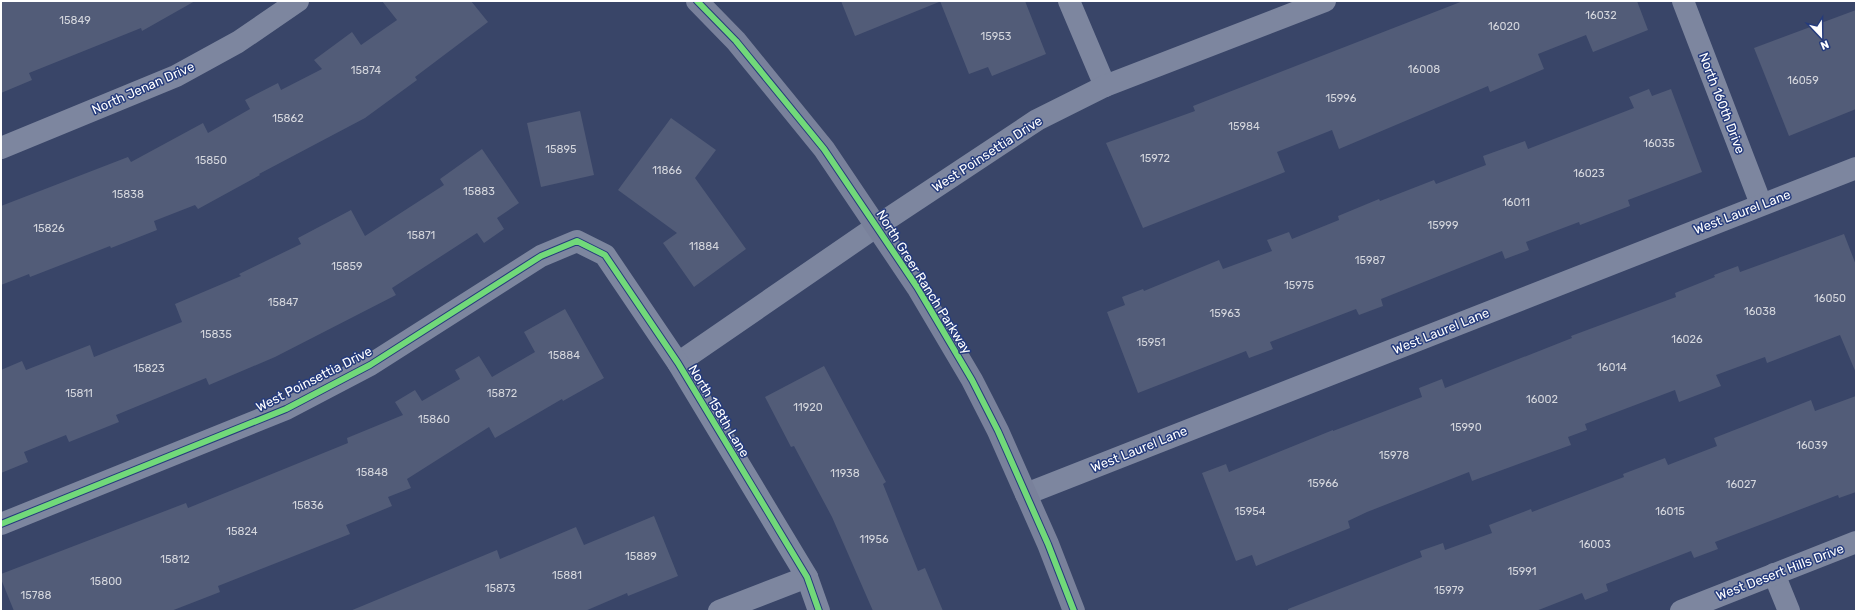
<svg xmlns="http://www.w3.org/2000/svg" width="1857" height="612" viewBox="0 0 1857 612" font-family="Rubik,sans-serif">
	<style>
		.building { fill: #525c78 }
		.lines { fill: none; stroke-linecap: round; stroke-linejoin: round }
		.street { stroke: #7d869f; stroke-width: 22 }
		.secondary { stroke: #79819b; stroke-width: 22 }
		.cycleway-casing { stroke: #253b7c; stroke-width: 8 }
		.cycleway { stroke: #71d979; stroke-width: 6 }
		.labels { text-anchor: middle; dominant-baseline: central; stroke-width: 3; stroke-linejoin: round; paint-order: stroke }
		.number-label { font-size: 11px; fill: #d4d6dd }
		.street-label { font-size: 13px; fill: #fff; stroke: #253b7c }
	</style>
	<rect width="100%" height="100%" fill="#394568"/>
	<!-- building -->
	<g class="building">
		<path d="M 1,1 L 195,1 L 142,31 L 141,28 L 29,73 L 32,80 L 1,93 Z"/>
		<path d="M 382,1 L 471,1 L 488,22 L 415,77 L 417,80 L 365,118 L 259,174 L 260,175 L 198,209 L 195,205 L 154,221 L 157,230 L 111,248 L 110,246 L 30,277 L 29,274 L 1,285 L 1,206 L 128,157 L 131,162 L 203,123 L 208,133 L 250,109 L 245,100 L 278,83 L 281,90 L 322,69 L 314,60 L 352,32 L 361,45 L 397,20 Z"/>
		<path d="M 841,1 L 939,1 L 939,2 L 855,36 Z"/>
		<path d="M 940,1 L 1025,1 L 1046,54 L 992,76 L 988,67 L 969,74 Z"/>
		<path d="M 1463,1 L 1637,1 L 1648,30 L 1593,52 L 1586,35 L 1538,54 L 1544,69 L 1490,92 L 1488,86 L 1339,149 L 1332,130 L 1277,152 L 1285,172 L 1143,228 L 1106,143 L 1195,111 L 1193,106 Z"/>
		<path d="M 1856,10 L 1856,109 L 1789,136 L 1754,48 Z"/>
		<path d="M 1649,89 L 1652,96 L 1671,89 L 1702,172 L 1628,200 L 1630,206 L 1580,225 L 1579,222 L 1526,242 L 1529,250 L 1505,259 L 1502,251 L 1381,299 L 1383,306 L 1359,315 L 1356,309 L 1270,342 L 1273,349 L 1249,358 L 1246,351 L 1138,393 L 1107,312 L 1125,305 L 1122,297 L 1143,289 L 1144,291 L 1219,260 L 1223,269 L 1272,251 L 1267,240 L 1289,232 L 1292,239 L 1339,220 L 1338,216 L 1379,199 L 1380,201 L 1434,180 L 1436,184 L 1486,165 L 1483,156 L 1525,141 L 1528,149 L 1634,108 L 1629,97 Z"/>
		<path d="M 580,111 L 594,175 L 541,187 L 527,123 Z"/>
		<path d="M 671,118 L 716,150 L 695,178 L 746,249 L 694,287 L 663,243 L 677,233 L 618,190 Z"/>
		<path d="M 482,149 L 519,203 L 497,218 L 504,229 L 484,243 L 477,233 L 392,288 L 396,295 L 275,357 L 209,385 L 206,378 L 116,415 L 119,422 L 69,442 L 66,435 L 24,452 L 28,462 L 1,473 L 1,370 L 22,361 L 26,370 L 90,345 L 94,357 L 182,322 L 175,304 L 241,276 L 239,274 L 301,244 L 298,238 L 351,210 L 365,236 L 444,185 L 440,179 Z"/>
		<path d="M 1844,234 L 1856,265 L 1856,373 L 1840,335 L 1767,363 L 1765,357 L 1716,375 L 1721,386 L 1679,402 L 1675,390 L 1585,424 L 1587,430 L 1568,437 L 1571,445 L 1472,481 L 1469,472 L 1367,512 L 1348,521 L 1350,528 L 1256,566 L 1252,555 L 1236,561 L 1202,473 L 1226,464 L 1229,472 L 1333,430 L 1333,431 L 1422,397 L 1419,388 L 1442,379 L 1445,388 L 1572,338 L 1571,336 L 1676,297 L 1675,293 L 1715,277 L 1714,275 L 1738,266 L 1740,272 Z"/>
		<path d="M 565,309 L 604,378 L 563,401 L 562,399 L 495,438 L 489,427 L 407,479 L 411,488 L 388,497 L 392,506 L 346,525 L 350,534 L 218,586 L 220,592 L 171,611 L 14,611 L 1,579 L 1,574 L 186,503 L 188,508 L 348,443 L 347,438 L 403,415 L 395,402 L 415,390 L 422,401 L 460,379 L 455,370 L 479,356 L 492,377 L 535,352 L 524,332 Z"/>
		<path d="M 824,366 L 886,482 L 883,484 L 918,571 L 925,568 L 943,611 L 873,611 L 832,517 L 794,446 L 791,447 L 765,397 Z"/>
		<path d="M 1856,396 L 1856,492 L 1839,498 L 1838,495 L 1715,542 L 1718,549 L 1694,558 L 1691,551 L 1606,584 L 1608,591 L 1585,600 L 1582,593 L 1536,611 L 1288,611 L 1288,609 L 1422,557 L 1420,551 L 1443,543 L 1445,550 L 1492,533 L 1489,525 L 1531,509 L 1532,512 L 1624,477 L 1623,474 L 1665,458 L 1668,465 L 1717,446 L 1714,438 L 1811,400 L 1815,411 Z"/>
		<path d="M 654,516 L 678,576 L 628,596 L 627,593 L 585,611 L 350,611 L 497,550 L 500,559 L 576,527 L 584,545 Z"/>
	</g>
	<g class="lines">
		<!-- street -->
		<g class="street">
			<path d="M 1069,1 L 1105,86"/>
			<path d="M 1683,1 L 1761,204"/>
			<path d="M 1,148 L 176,76 L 238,42 L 298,1"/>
			<path d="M 678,363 L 877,226 L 1037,120 L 1105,86 L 1325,1"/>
			<path d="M 1026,494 L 1856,168"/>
			<path d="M 1,524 L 286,409 L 370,365 L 541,256 L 577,241 L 605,255 L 678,363 L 807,577 L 819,611"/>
			<path d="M 1774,574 L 1789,611"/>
			<path d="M 719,611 L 807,577"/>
			<path d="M 1681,611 L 1856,542"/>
		</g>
		<!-- secondary -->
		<path class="secondary" d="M 697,1 L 736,41 L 824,149 L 917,287 L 972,380 L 998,431 L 1048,544 L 1074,611"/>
		<!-- cycleway casing -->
		<g class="cycleway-casing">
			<g id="cycleway">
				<path d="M 697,1 L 736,41 L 824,149 L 917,287 L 972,380 L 998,431 L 1048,544 L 1074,611"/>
				<path d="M 1,524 L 286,409 L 370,365 L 541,256 L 577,241 L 605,255 L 678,363 L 807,577 L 819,611"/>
			</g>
		</g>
		<!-- cycleway -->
		<use href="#cycleway" class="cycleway"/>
	</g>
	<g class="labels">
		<!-- number labels -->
		<g class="number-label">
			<text x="1601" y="15">16032</text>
			<text x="75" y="20">15849</text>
			<text x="1504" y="26">16020</text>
			<text x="996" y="36">15953</text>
			<text x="1424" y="69">16008</text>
			<text x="366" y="70">15874</text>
			<text x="1803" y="80">16059</text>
			<text x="1341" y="98">15996</text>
			<text x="288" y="118">15862</text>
			<text x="1244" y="126">15984</text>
			<text x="1659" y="143">16035</text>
			<text x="561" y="149">15895</text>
			<text x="1155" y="158">15972</text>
			<text x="211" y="160">15850</text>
			<text x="667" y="170">11866</text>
			<text x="1589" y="173">16023</text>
			<text x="479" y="191">15883</text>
			<text x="128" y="194">15838</text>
			<text x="1516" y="202">16011</text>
			<text x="1443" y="225">15999</text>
			<text x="49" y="228">15826</text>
			<text x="421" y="235">15871</text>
			<text x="704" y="246">11884</text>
			<text x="1370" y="260">15987</text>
			<text x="347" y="266">15859</text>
			<text x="1299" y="285">15975</text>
			<text x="1830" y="298">16050</text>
			<text x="283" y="302">15847</text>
			<text x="1760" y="311">16038</text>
			<text x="1225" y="313">15963</text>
			<text x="216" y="334">15835</text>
			<text x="1687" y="339">16026</text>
			<text x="1151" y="342">15951</text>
			<text x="564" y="355">15884</text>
			<text x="1612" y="367">16014</text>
			<text x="149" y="368">15823</text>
			<text x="79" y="393">15811</text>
			<text x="502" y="393">15872</text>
			<text x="1542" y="399">16002</text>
			<text x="808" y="407">11920</text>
			<text x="434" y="419">15860</text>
			<text x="1466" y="427">15990</text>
			<text x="1812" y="445">16039</text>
			<text x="1394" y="455">15978</text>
			<text x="372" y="472">15848</text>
			<text x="845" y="473">11938</text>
			<text x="1323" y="483">15966</text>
			<text x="1741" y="484">16027</text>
			<text x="308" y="505">15836</text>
			<text x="1250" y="511">15954</text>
			<text x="1670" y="511">16015</text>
			<text x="242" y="531">15824</text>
			<text x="874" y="539">11956</text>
			<text x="1595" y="544">16003</text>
			<text x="641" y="556">15889</text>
			<text x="175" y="559">15812</text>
			<text x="1522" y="571">15991</text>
			<text x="567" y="575">15881</text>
			<text x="106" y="581">15800</text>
			<text x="500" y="588">15873</text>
			<text x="1449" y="590">15979</text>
			<text x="36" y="595">15788</text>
		</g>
		<!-- street labels -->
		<g class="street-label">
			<text transform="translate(143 88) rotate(-24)">North Jenan Drive</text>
			<text transform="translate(1722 103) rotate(69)">North 160th Drive</text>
			<text transform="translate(987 154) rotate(-33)">West Poinsettia Drive</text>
			<text transform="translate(1742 212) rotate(-21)">West Laurel Lane</text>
			<text transform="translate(924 282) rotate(58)">North Greer Ranch Parkway</text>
			<text transform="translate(1441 331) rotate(-22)">West Laurel Lane</text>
			<text transform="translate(314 379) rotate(-27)">West Poinsettia Drive</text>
			<text transform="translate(719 411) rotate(59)">North 158th Lane</text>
			<text transform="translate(1139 449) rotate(-22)">West Laurel Lane</text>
			<text transform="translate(1780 572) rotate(-21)">West Desert Hills Drive</text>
		</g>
	</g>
	<!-- border -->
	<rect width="1857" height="612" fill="none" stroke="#ffffff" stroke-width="4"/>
	<!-- north arrow -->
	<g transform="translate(1821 36) rotate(158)" stroke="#253b7c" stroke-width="3" paint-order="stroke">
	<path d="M0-3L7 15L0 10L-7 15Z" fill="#ffffff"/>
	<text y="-6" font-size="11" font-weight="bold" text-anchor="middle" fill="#ffffff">N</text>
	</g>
</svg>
